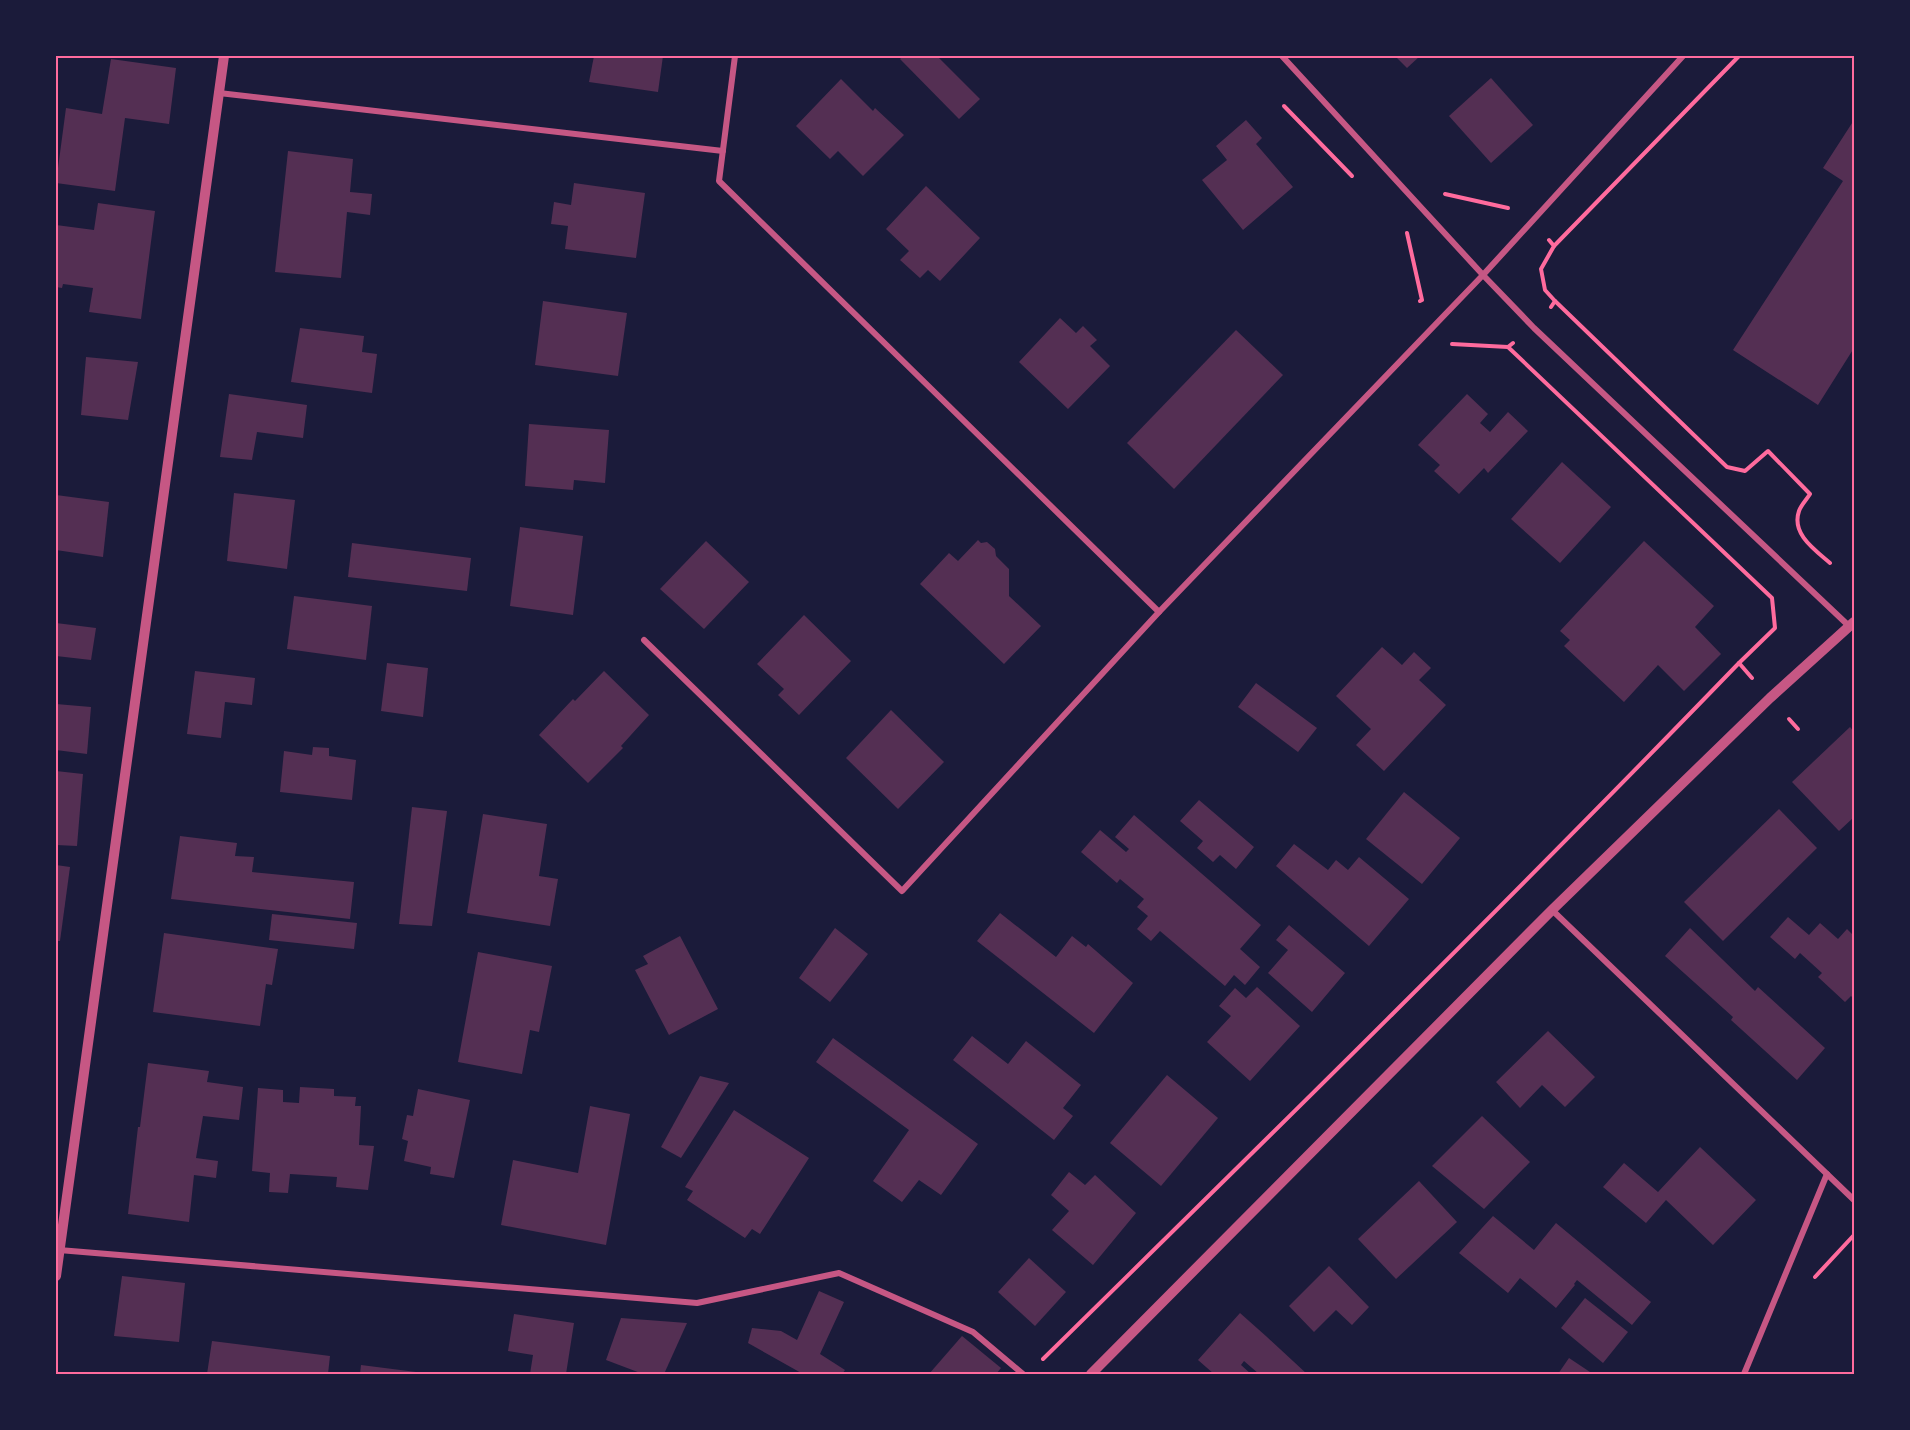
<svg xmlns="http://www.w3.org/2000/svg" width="1910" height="1430" viewBox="0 0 1910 1430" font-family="'Open Sans',sans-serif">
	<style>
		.building { fill: #542f53 }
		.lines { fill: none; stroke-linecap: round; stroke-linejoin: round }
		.path { stroke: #ff6b9d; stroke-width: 4 }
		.minor { stroke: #c65784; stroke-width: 6 }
		.tertiary { stroke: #c65784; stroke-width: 10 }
		.neatline { fill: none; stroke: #ff6b9d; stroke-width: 2 }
	</style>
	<rect width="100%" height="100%" fill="#1b1b3a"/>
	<!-- building -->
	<g class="building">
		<path d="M 594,56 L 663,56 L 658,92 L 589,82 Z"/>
		<path d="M 903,56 L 937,56 L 980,99 L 959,119 L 900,59 Z"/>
		<path d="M 1395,56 L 1420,56 L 1407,68 Z"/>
		<path d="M 111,59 L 176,68 L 169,124 L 125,118 L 115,191 L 56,183 L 66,108 L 102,114 Z"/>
		<path d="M 1491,78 L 1533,125 L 1491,163 L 1449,116 Z"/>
		<path d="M 841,79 L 873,111 L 875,108 L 904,135 L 863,176 L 838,151 L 830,159 L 796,126 Z"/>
		<path d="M 1246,120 L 1262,138 L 1256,144 L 1293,187 L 1243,230 L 1202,180 L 1227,160 L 1216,146 Z"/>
		<path d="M 1854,120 L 1854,348 L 1818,405 L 1733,350 L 1843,181 L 1823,168 Z"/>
		<path d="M 288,151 L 353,159 L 350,192 L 372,194 L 370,215 L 347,212 L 341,278 L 275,272 Z"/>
		<path d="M 574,183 L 645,193 L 636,258 L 565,249 L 568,226 L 551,224 L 554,202 L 571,205 Z"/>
		<path d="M 926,186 L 980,238 L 940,281 L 928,270 L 920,278 L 900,260 L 909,251 L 886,229 Z"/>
		<path d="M 98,203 L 155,211 L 141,319 L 89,312 L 93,288 L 63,284 L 62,288 L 56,287 L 56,225 L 94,230 Z"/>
		<path d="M 543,301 L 627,313 L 618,376 L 535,365 Z"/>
		<path d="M 1060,318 L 1076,333 L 1083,326 L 1097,340 L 1090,346 L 1110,366 L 1068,409 L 1019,362 Z"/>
		<path d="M 300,328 L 364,336 L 362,352 L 377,354 L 372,393 L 291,382 Z"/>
		<path d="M 1236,330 L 1283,375 L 1174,489 L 1127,443 Z"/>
		<path d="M 86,357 L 138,362 L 128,420 L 81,415 Z"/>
		<path d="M 229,394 L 307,405 L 303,438 L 257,432 L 252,460 L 220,457 Z"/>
		<path d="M 1467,394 L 1488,414 L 1480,423 L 1490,432 L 1508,412 L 1528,431 L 1488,473 L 1484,468 L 1459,494 L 1434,471 L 1440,465 L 1418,445 Z"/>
		<path d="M 529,424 L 609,430 L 605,483 L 574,480 L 573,490 L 525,486 Z"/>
		<path d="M 1562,462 L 1611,507 L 1560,563 L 1511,519 Z"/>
		<path d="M 234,493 L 295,500 L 287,569 L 227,561 Z"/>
		<path d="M 56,495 L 109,502 L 103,557 L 56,550 Z"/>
		<path d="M 520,527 L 583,536 L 573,615 L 510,606 Z"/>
		<path d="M 978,540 L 981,543 L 987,542 L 995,549 L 996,556 L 1009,569 L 1009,596 L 1041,626 L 1004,664 L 920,584 L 949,553 L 958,561 Z"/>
		<path d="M 706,541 L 749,582 L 704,629 L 660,589 Z"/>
		<path d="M 1644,541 L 1714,606 L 1695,627 L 1721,654 L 1684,691 L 1658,665 L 1624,702 L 1564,646 L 1570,640 L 1560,631 Z"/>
		<path d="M 352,543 L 471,558 L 467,591 L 348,577 Z"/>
		<path d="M 294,596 L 372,606 L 366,660 L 287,649 Z"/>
		<path d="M 804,615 L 851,661 L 799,715 L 778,695 L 784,689 L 757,664 Z"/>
		<path d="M 56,623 L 96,628 L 91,660 L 56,656 Z"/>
		<path d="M 1382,647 L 1402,665 L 1414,652 L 1431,668 L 1419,680 L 1446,705 L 1384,771 L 1356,745 L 1371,729 L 1336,696 Z"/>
		<path d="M 387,663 L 428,668 L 423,717 L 381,711 Z"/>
		<path d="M 195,671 L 255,678 L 252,705 L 225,702 L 221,738 L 187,734 Z"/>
		<path d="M 604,671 L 649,715 L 621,746 L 623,748 L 588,783 L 539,735 L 573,699 L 575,701 Z"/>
		<path d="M 1256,683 L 1317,728 L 1298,752 L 1238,707 Z"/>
		<path d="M 56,704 L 91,707 L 87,754 L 56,750 Z"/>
		<path d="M 891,710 L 944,762 L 898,809 L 846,758 Z"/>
		<path d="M 1850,727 L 1854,732 L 1854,817 L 1839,831 L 1792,782 Z"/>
		<path d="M 313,747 L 329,748 L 329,756 L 356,760 L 352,800 L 280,792 L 284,751 L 312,755 Z"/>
		<path d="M 56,771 L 83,774 L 77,846 L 56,845 Z"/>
		<path d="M 1404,792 L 1460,838 L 1422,884 L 1366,839 Z"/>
		<path d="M 1199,800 L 1254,847 L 1236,869 L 1220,855 L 1213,862 L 1197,848 L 1203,841 L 1180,821 Z"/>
		<path d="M 412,807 L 447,811 L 432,926 L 399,924 Z"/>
		<path d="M 1779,809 L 1817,848 L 1723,941 L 1684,902 Z"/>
		<path d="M 483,814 L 547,824 L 539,876 L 558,879 L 550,926 L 467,913 Z"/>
		<path d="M 1134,815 L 1261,925 L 1240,949 L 1260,967 L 1245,985 L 1234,975 L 1225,986 L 1160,931 L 1151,941 L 1137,929 L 1148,916 L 1137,907 L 1144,899 L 1120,879 L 1117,883 L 1081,852 L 1100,830 L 1126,852 L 1129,849 L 1115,837 Z"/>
		<path d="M 180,836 L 237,843 L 235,856 L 254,857 L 252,872 L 354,882 L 350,919 L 171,899 Z"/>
		<path d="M 1294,844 L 1328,870 L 1336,860 L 1348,870 L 1359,857 L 1409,899 L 1369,946 L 1276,866 Z"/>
		<path d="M 56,865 L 70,867 L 60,941 L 56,941 Z"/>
		<path d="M 1000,913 L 1056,957 L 1072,936 L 1086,947 L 1088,944 L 1133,983 L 1094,1033 L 977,941 Z"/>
		<path d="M 272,914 L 357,923 L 354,949 L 269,940 Z"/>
		<path d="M 1788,917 L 1809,935 L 1820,923 L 1838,939 L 1847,929 L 1854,936 L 1854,999 L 1851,996 L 1845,1002 L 1818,977 L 1822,973 L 1800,953 L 1795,959 L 1770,937 Z"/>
		<path d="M 1289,925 L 1345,973 L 1312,1012 L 1268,973 L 1288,950 L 1276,940 Z"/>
		<path d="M 835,928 L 868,954 L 830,1002 L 799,978 Z"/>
		<path d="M 1690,928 L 1755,991 L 1758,987 L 1825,1048 L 1797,1080 L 1731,1020 L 1733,1017 L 1665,956 Z"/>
		<path d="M 164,933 L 278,949 L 272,985 L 266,984 L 260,1026 L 153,1012 Z"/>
		<path d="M 680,936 L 718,1009 L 669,1035 L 635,970 L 648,964 L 643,956 Z"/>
		<path d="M 478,952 L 552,966 L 539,1032 L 530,1030 L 522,1074 L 458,1062 Z"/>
		<path d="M 1257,987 L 1300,1026 L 1250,1081 L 1207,1042 L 1231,1016 L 1219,1006 L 1235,988 L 1246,998 Z"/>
		<path d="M 1548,1031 L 1595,1077 L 1565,1107 L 1542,1085 L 1520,1108 L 1496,1082 Z"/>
		<path d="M 972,1036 L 1008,1064 L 1026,1041 L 1081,1085 L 1063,1108 L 1073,1116 L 1054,1140 L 953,1060 Z"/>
		<path d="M 833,1038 L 978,1144 L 941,1195 L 919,1180 L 902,1202 L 873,1181 L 909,1130 L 816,1062 Z"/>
		<path d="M 148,1063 L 209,1071 L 207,1082 L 243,1087 L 239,1120 L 203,1116 L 196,1158 L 218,1161 L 216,1178 L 194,1175 L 189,1222 L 128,1214 L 138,1127 L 140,1127 Z"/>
		<path d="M 1167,1075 L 1218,1118 L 1161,1186 L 1110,1143 Z"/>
		<path d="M 700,1076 L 729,1083 L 681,1158 L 661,1147 Z"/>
		<path d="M 300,1087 L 334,1089 L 334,1096 L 356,1097 L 355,1106 L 361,1106 L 359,1145 L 374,1146 L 368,1190 L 336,1187 L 337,1177 L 290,1174 L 288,1193 L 269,1192 L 270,1173 L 252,1171 L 258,1088 L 283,1090 L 283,1102 L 299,1103 Z"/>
		<path d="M 418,1089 L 470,1100 L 454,1178 L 430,1174 L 431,1167 L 404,1161 L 408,1141 L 402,1139 L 407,1115 L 413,1116 Z"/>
		<path d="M 590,1106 L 630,1114 L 606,1245 L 501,1225 L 513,1160 L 578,1173 Z"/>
		<path d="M 734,1110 L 809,1158 L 760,1234 L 752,1229 L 745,1238 L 687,1200 L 693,1191 L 685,1187 Z"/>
		<path d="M 1482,1116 L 1530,1162 L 1484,1209 L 1432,1166 Z"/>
		<path d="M 1700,1147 L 1756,1200 L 1713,1245 L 1666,1200 L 1646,1223 L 1603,1187 L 1624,1163 L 1658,1192 Z"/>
		<path d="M 1069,1172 L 1085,1185 L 1095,1175 L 1136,1213 L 1093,1265 L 1052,1230 L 1069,1211 L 1051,1195 Z"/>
		<path d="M 1419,1181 L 1457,1222 L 1396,1279 L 1358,1239 Z"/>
		<path d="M 1493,1216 L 1534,1250 L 1556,1223 L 1651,1302 L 1632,1325 L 1577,1280 L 1574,1284 L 1575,1285 L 1556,1308 L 1520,1278 L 1508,1293 L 1459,1253 Z"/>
		<path d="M 1029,1258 L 1066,1292 L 1035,1326 L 998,1292 Z"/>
		<path d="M 1329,1266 L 1369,1307 L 1352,1325 L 1336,1310 L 1314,1332 L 1289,1306 Z"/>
		<path d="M 122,1276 L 185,1283 L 179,1342 L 114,1336 Z"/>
		<path d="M 819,1291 L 844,1302 L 820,1354 L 845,1370 L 842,1374 L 803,1374 L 748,1343 L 752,1328 L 781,1331 L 797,1340 Z"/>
		<path d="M 1585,1298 L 1628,1332 L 1603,1363 L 1561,1328 Z"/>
		<path d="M 1240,1313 L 1267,1337 L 1307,1374 L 1259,1374 L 1244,1361 L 1241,1365 L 1251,1374 L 1214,1374 L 1198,1360 Z"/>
		<path d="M 514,1314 L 574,1323 L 566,1374 L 530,1374 L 533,1355 L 508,1351 Z"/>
		<path d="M 621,1318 L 687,1323 L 664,1374 L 643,1374 L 606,1360 Z"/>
		<path d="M 962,1336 L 1001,1368 L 996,1374 L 929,1374 Z"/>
		<path d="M 212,1341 L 330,1356 L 328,1374 L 207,1374 Z"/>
		<path d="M 1569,1358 L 1593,1374 L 1558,1374 Z"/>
		<path d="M 361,1365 L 424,1373 L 424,1374 L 360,1374 Z"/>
	</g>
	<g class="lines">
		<!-- path -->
		<g class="path">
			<path d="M 1284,106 L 1352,176"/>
			<path d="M 1445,194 L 1508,208"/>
			<path d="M 1407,233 L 1422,300 L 1420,301"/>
			<path d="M 1549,240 L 1554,246 L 1541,269 L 1545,290 L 1555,301"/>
			<path d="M 1554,246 L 1739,56"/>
			<path d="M 1551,307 L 1555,301 L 1727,467 L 1745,471 L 1768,451 L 1810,494 C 1807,499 1801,505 1799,511 C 1791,534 1815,550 1830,563"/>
			<path d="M 1513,343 L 1508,347 L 1772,598 L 1775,628 L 1739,663"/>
			<path d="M 1452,344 L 1508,347"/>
			<path d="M 1789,719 L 1798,729"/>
			<path d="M 1815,1277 L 1854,1235"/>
			<path d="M 1043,1359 C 1277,1129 1511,899 1739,663 L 1752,678"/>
		</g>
		<!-- minor -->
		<g class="minor">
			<path d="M 735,56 L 719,181 L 1159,612"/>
			<path d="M 1282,56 L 1483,275 L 1534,328 L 1849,626"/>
			<path d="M 219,93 L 723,151"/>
			<path d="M 644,640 L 902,891 L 1159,612 L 1483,275 L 1683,56"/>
			<path d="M 1552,910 L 1854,1200"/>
			<path d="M 59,1250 L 697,1303 L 839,1273 L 973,1332 L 1023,1374"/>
			<path d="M 1744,1374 L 1827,1174"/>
		</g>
		<!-- tertiary -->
		<g class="tertiary">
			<path d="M 56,1276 L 224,56"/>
			<path d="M 1091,1374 L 1552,910 L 1770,698 L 1854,622"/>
		</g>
	</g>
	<!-- border -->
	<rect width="1910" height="1430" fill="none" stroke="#1b1b3a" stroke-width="114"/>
	<rect x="57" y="57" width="1796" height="1316" class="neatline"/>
</svg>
